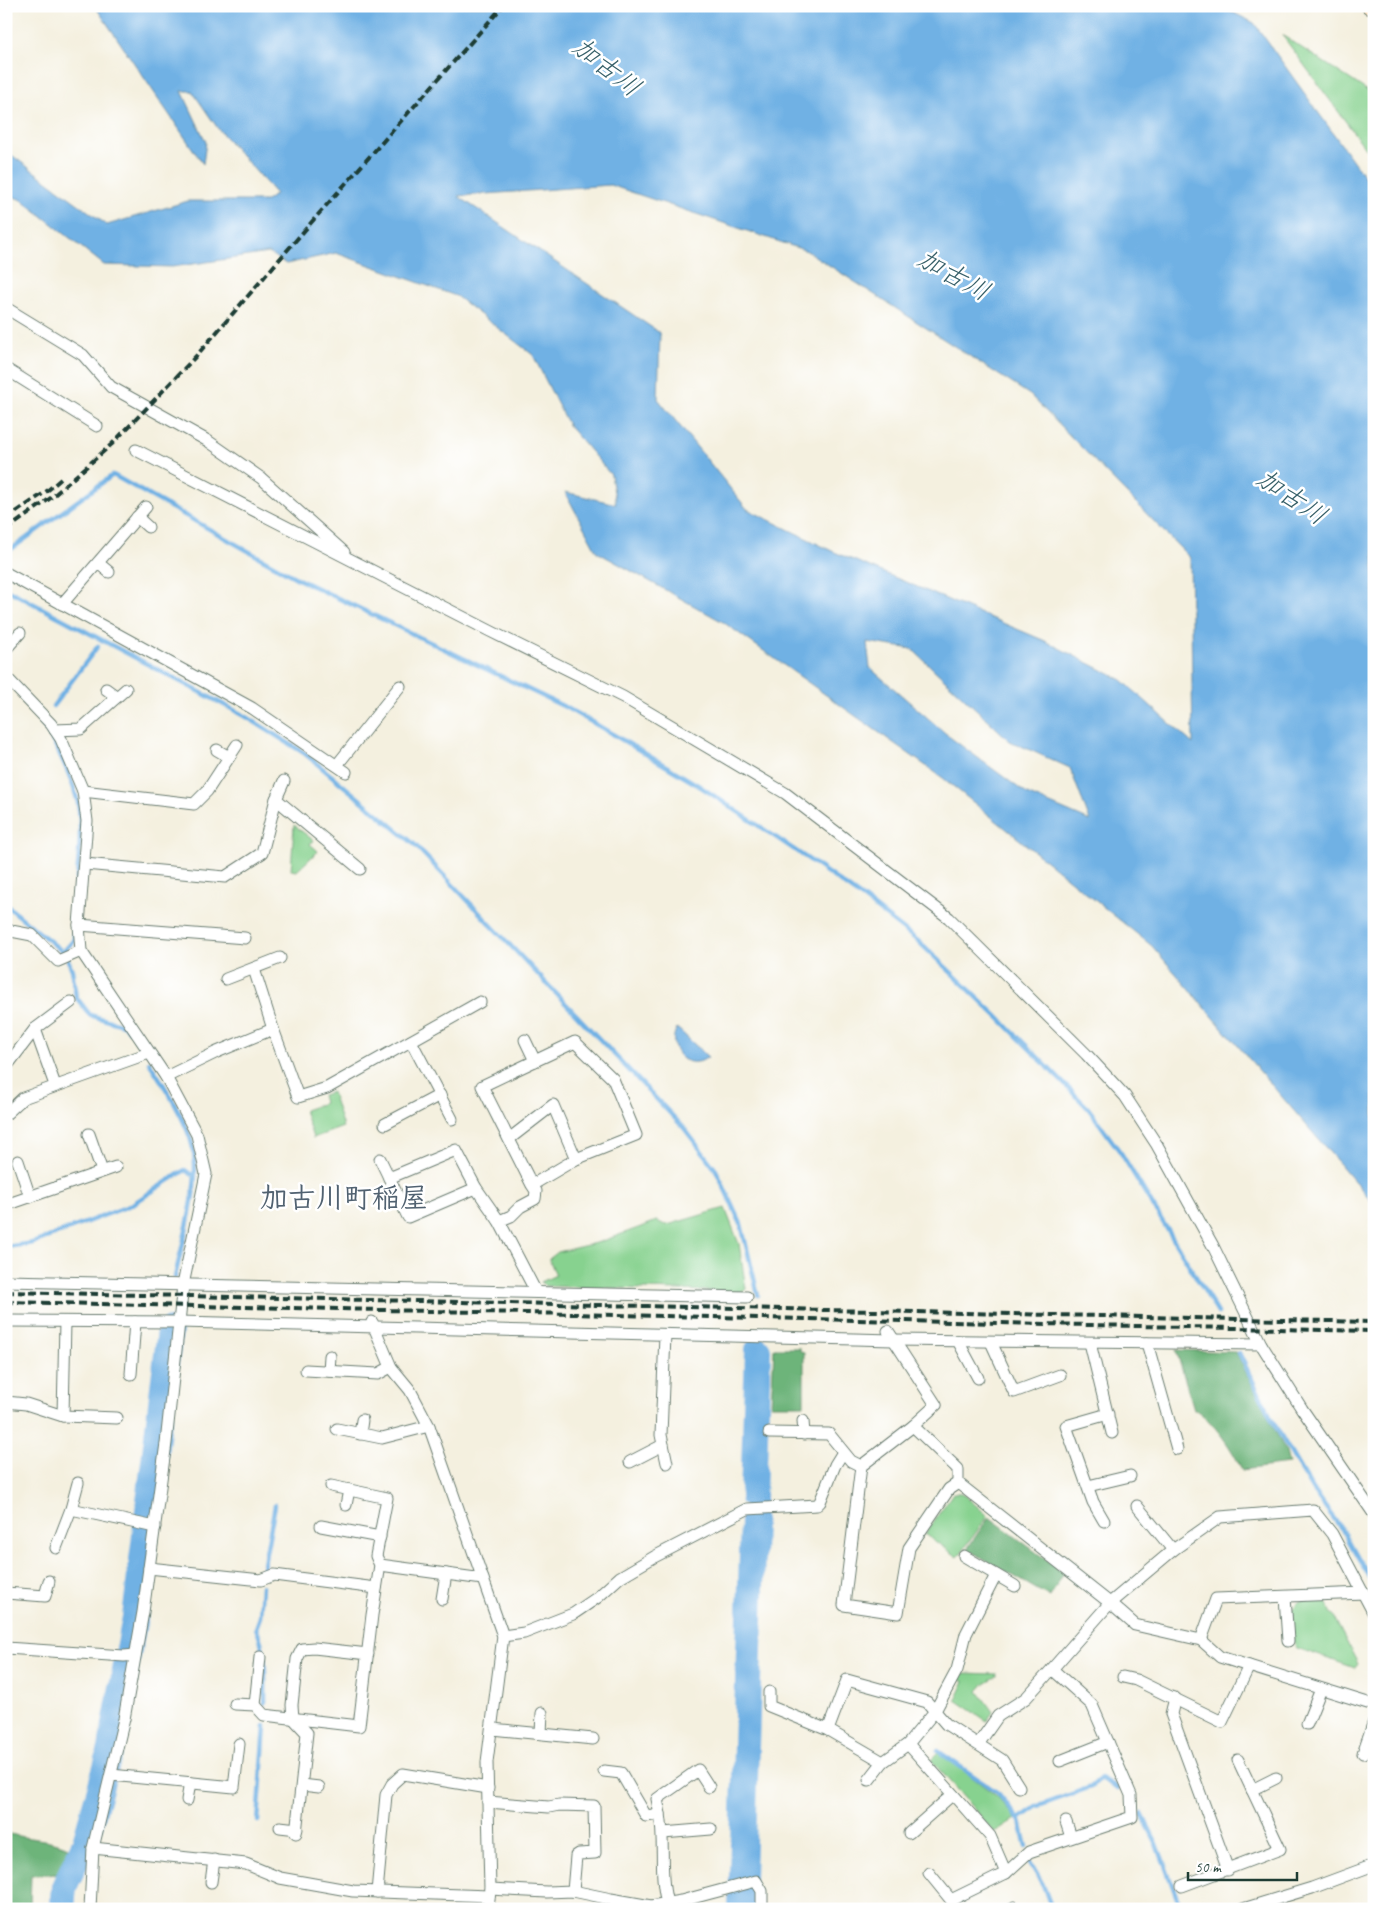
<svg xmlns="http://www.w3.org/2000/svg" width="1380" height="1915" viewBox="0 0 1380 1915" font-family="Caveat,'Klee One',sans-serif">
	<style>
		.green { fill: #87d28f; stroke: #538862 }
		.forest { fill: #6db47a; stroke: #467857 }
		.water { fill: #6fb1e4; stroke: #47778c; fill-rule: evenodd }
		.lines { fill: none; stroke-linecap: round; stroke-linejoin: round }
		.stream { stroke: #6fb1e4; stroke-width: 4.5 }
		.river { stroke: #6fb1e4; stroke-width: 26 }
		.minor-casing { stroke: #6a7c70; stroke-width: 13 }
		.secondary-casing { stroke: #6a7c70; stroke-width: 18 }
		.minor { stroke: #fff; stroke-width: 11 }
		.secondary { stroke: #ffe4c6; stroke-width: 16 }
		.rail { stroke: #1f3d34; stroke-width: 4; stroke-dasharray: 8 4; stroke-linecap: butt }
		.labels { text-anchor: middle; dominant-baseline: central; stroke-width: 5; stroke-linejoin: round; paint-order: stroke }
		.water-label { font-size: 26px; font-style: italic; fill: #376069; stroke: #fff }
		.quarter-label { font-size: 28px; font-weight: bold; fill: #516271; stroke: #fff }
	</style>
	<rect width="100%" height="100%" fill="#fff"/>
	<filter id="ink" filterUnits="userSpaceOnUse"><feTurbulence type="fractalNoise" baseFrequency=".02" numOctaves="2"/><feDisplacementMap in="SourceGraphic" scale="10" xChannelSelector="R" yChannelSelector="G"/><feConvolveMatrix kernelMatrix="1 2 1 2 8 2 1 2 1" color-interpolation-filters="sRGB"/></filter>
	<filter id="wash" filterUnits="userSpaceOnUse"><feTurbulence type="fractalNoise" baseFrequency=".0096" numOctaves="4" result="noise"/><feDisplacementMap in="SourceGraphic" scale="20" xChannelSelector="R" yChannelSelector="G"/><feGaussianBlur stdDeviation="1.12" result="paint"/><feColorMatrix in="noise" values="0 0 0 0 0 0 0 0 0 0 0 0 0 0 0 0 0 1.4 0 .05"/><feComposite in="paint" operator="in"/></filter>
	<g filter="url(#wash)">
		<rect width="100%" height="100%" fill="#f4f0df"/>
		<!-- green -->
		<g class="green">
			<path d="M 1282,35 L 1374,95 L 1374,160 Z"/>
			<path d="M 294,825 L 313,840 L 310,844 L 318,851 L 297,871 L 291,870 Z"/>
			<path d="M 332,1092 L 343,1127 L 313,1138 L 304,1110 L 324,1103 L 322,1095 Z"/>
			<path d="M 725,1208 L 739,1244 L 746,1289 L 743,1292 L 546,1286 L 541,1282 L 556,1275 L 549,1259 L 558,1252 L 600,1242 L 657,1221 L 665,1225 L 671,1224 Z"/>
			<path d="M 953,1493 L 962,1493 L 988,1516 L 958,1557 L 925,1534 Z"/>
			<path d="M 1325,1600 L 1358,1664 L 1355,1668 L 1297,1648 L 1293,1641 L 1292,1609 L 1300,1601 Z"/>
			<path d="M 962,1673 L 997,1674 L 997,1676 L 985,1683 L 978,1691 L 993,1712 L 987,1721 L 956,1700 L 965,1681 L 959,1678 Z"/>
			<path d="M 939,1752 L 998,1797 L 1016,1819 L 995,1833 L 931,1760 Z"/>
		</g>
		<!-- forest -->
		<g class="forest">
			<path d="M 774,1348 L 800,1348 L 800,1351 L 804,1352 L 804,1405 L 771,1405 Z"/>
			<path d="M 1176,1350 L 1236,1352 L 1286,1452 L 1289,1464 L 1242,1470 C 1233,1450 1212,1419 1194,1409 Z"/>
			<path d="M 989,1517 L 1064,1573 L 1050,1597 L 967,1549 Z"/>
			<path d="M 8,1833 C 30,1841 57,1837 76,1852 L 72,1872 L 31,1875 L 30,1909 L 6,1909 L 6,1835 Z"/>
		</g>
		<!-- water -->
		<g class="water">
			<path d="M 95,6 L 1220,6 L 1254,23 L 1374,190 L 1374,1206 L 1369,1198 L 1152,946 L 943,778 L 723,622 L 597,552 L 565,492 L 616,504 L 611,475 L 568,425 L 533,355 L 456,296 L 336,253 L 286,264 L 269,253 L 172,267 L 104,265 L 22,200 L 6,194 L 6,151 L 107,225 L 188,201 L 266,201 L 276,194 L 219,130 L 192,91 L 182,91 L 206,142 L 203,164 ZM 610,185 L 807,251 L 1030,395 L 1190,558 L 1193,744 L 1122,680 L 1043,640 L 832,551 L 747,509 L 658,399 L 660,333 L 458,196 ZM 867,642 L 912,649 L 1010,741 L 1070,768 L 1090,821 L 1027,794 L 951,738 L 870,668 Z"/>
			<path d="M 677,1028 L 708,1057 C 705,1059 701,1062 697,1062 C 678,1065 668,1042 677,1028 Z"/>
		</g>
		<g class="lines">
			<!-- stream -->
			<g class="stream">
				<path d="M 6,553 L 113,475 L 298,579 L 565,707 L 604,729 L 701,787 L 811,861 L 865,900 L 918,941 L 998,1017 L 1088,1108 L 1121,1153 L 1218,1313"/>
				<path d="M 6,589 L 245,716 L 304,753 L 414,844 L 684,1128 L 716,1170 L 741,1224 L 758,1295"/>
				<path d="M 53,706 L 98,646"/>
				<path d="M 42,722 C 56,745 70,772 77,799 C 84,825 77,867 76,895"/>
				<path d="M 6,905 L 63,952"/>
				<path d="M 74,930 L 74,940 L 63,952 L 67,957 L 72,970 L 76,997 L 90,1015 L 126,1026 L 129,1030"/>
				<path d="M 149,1062 C 164,1085 187,1121 193,1148 C 201,1184 183,1240 175,1277"/>
				<path d="M 6,1247 L 33,1243 L 131,1205 L 185,1170 L 191,1174 L 195,1175"/>
				<path d="M 1239,1353 L 1273,1422 L 1299,1467 L 1314,1492 L 1344,1532 L 1374,1586"/>
				<path d="M 262,1574 L 275,1505"/>
				<path d="M 262,1586 L 260,1617 L 256,1628 C 267,1652 265,1677 265,1703"/>
				<path d="M 938,1751 L 998,1793 L 1020,1821 L 1026,1847"/>
				<path d="M 1142,1814 L 1157,1844 L 1181,1909"/>
				<path d="M 1019,1819 L 1036,1807 L 1091,1787 L 1101,1778 L 1118,1788"/>
				<path d="M 258,1821 L 265,1726"/>
				<path d="M 1029,1861 L 1043,1885 L 1052,1909"/>
			</g>
			<!-- river -->
			<g class="river">
				<path d="M 753,1497 L 758,1350"/>
				<path d="M 62,1909 L 64,1887 L 85,1842 L 111,1749 L 115,1725 L 135,1617 L 170,1330"/>
				<path d="M 741,1909 L 753,1521"/>
			</g>
		</g>
	</g>
	<g filter="url(#ink)">
		<g class="lines">
			<!-- minor casing -->
			<g class="minor-casing">
				<g id="minor">
					<path d="M 6,308 L 83,355 L 111,387 L 208,441 L 261,478 L 344,552"/>
					<path d="M 6,369 L 97,426"/>
					<path d="M 136,450 L 492,632 L 623,697 L 785,793 L 949,918 L 1086,1054 L 1125,1096 L 1157,1145 L 1213,1246 L 1261,1344 L 1302,1409 L 1374,1514"/>
					<path d="M 137,517 L 148,527"/>
					<path d="M 98,563 L 109,572"/>
					<path d="M 6,573 L 252,708 L 346,772"/>
					<path d="M 62,604 L 146,507"/>
					<path d="M 6,649 L 20,633"/>
					<path d="M 6,677 L 51,724 L 61,739 L 83,791 L 87,821 L 79,925 L 81,951 L 166,1077 L 197,1135 L 206,1174 L 183,1285 L 166,1443 L 143,1612 L 124,1719 L 93,1848 L 90,1909"/>
					<path d="M 106,689 L 117,697"/>
					<path d="M 55,730 L 81,729 L 126,689"/>
					<path d="M 217,750 L 229,757"/>
					<path d="M 337,765 L 400,686"/>
					<path d="M 83,791 L 194,804 L 207,791 L 237,745"/>
					<path d="M 276,799 L 360,869"/>
					<path d="M 85,864 L 225,877 L 262,853 L 276,799 L 284,781"/>
					<path d="M 79,925 L 245,938"/>
					<path d="M 6,930 L 32,935 L 58,961 L 81,951"/>
					<path d="M 254,969 L 273,1029"/>
					<path d="M 226,979 L 280,958"/>
					<path d="M 35,1029 L 55,1085"/>
					<path d="M 525,1040 L 535,1061"/>
					<path d="M 411,1041 L 452,1119"/>
					<path d="M 6,1067 L 35,1029 L 71,1002"/>
					<path d="M 166,1077 L 217,1052 L 273,1029 L 298,1097 L 327,1088 L 480,1002"/>
					<path d="M 6,1114 L 23,1098 L 149,1053"/>
					<path d="M 385,1124 L 440,1095"/>
					<path d="M 89,1134 L 102,1171"/>
					<path d="M 509,1139 L 553,1105 L 576,1159"/>
					<path d="M 380,1159 L 408,1217 L 476,1188"/>
					<path d="M 18,1161 L 30,1197"/>
					<path d="M 389,1178 L 456,1150 L 476,1188 L 499,1221 L 536,1292"/>
					<path d="M 6,1205 L 116,1167"/>
					<path d="M 499,1221 L 511,1216 L 520,1207 L 535,1199 L 536,1191 L 532,1185 L 482,1086 L 575,1042 L 613,1079 L 636,1135 L 576,1159 L 532,1185"/>
					<path d="M 6,1281 L 747,1297"/>
					<path d="M 6,1321 L 179,1322 L 893,1340 L 1261,1344"/>
					<path d="M 372,1322 L 391,1367 L 410,1390 L 429,1426 L 503,1636 L 487,1762 L 490,1889 L 488,1909"/>
					<path d="M 888,1331 L 936,1405 L 913,1426 L 958,1469 L 958,1483 L 1110,1603 L 1135,1625 L 1201,1640 L 1220,1657 L 1374,1705"/>
					<path d="M 665,1335 L 661,1435 L 667,1463"/>
					<path d="M 958,1341 L 978,1378"/>
					<path d="M 991,1342 L 1014,1392 L 1060,1375"/>
					<path d="M 1090,1343 L 1112,1433"/>
					<path d="M 1147,1343 L 1177,1449"/>
					<path d="M 306,1370 L 378,1374 L 391,1367"/>
					<path d="M 329,1371 L 330,1356"/>
					<path d="M 131,1374 L 135,1322"/>
					<path d="M 6,1402 L 26,1404 L 63,1416 L 117,1418"/>
					<path d="M 63,1416 L 65,1322"/>
					<path d="M 803,1421 L 804,1434"/>
					<path d="M 913,1426 L 861,1466 L 844,1605 L 898,1613 L 909,1548 L 949,1489 L 958,1483"/>
					<path d="M 337,1429 L 382,1438 L 429,1426"/>
					<path d="M 769,1433 L 829,1434 L 851,1461 L 861,1466"/>
					<path d="M 360,1434 L 362,1420"/>
					<path d="M 630,1462 L 663,1445"/>
					<path d="M 1088,1486 L 1130,1476"/>
					<path d="M 346,1505 L 349,1490"/>
					<path d="M 1137,1506 L 1173,1550"/>
					<path d="M 71,1509 L 155,1527"/>
					<path d="M 1104,1521 L 1093,1502 L 1066,1426 L 1108,1414"/>
					<path d="M 321,1526 L 380,1537"/>
					<path d="M 56,1548 L 71,1509 L 78,1483"/>
					<path d="M 964,1556 L 1015,1586"/>
					<path d="M 380,1565 L 483,1579"/>
					<path d="M 149,1568 L 261,1580 L 274,1575 L 376,1588"/>
					<path d="M 6,1593 L 45,1596 L 49,1581"/>
					<path d="M 1285,1597 L 1288,1641"/>
					<path d="M 442,1599 L 446,1574"/>
					<path d="M 503,1636 L 524,1633 L 573,1614 L 598,1597 L 620,1577 L 654,1557 L 747,1509 L 817,1505 L 820,1502 L 835,1465 L 843,1452"/>
					<path d="M 1201,1640 L 1216,1599 L 1364,1593"/>
					<path d="M 6,1648 L 124,1656 L 135,1655"/>
					<path d="M 1123,1677 L 1136,1680 L 1222,1722 L 1249,1666"/>
					<path d="M 769,1692 L 769,1706 L 828,1730 L 883,1762"/>
					<path d="M 1175,1698 L 1171,1714 L 1228,1870"/>
					<path d="M 235,1704 L 255,1705 L 264,1715 L 359,1726 L 372,1615 L 380,1565 L 376,1556 L 387,1498 L 331,1486"/>
					<path d="M 255,1705 L 260,1657"/>
					<path d="M 1307,1724 L 1321,1689"/>
					<path d="M 492,1729 L 593,1739"/>
					<path d="M 828,1730 L 847,1680 L 927,1702 L 946,1724 L 1002,1760 L 1019,1787"/>
					<path d="M 541,1733 L 542,1713"/>
					<path d="M 979,1743 L 998,1716 L 1026,1698 L 1052,1669"/>
					<path d="M 908,1744 L 990,1836 L 1006,1873"/>
					<path d="M 1363,1753 L 1374,1721"/>
					<path d="M 1060,1761 L 1108,1742"/>
					<path d="M 604,1771 L 621,1773 L 646,1816 L 660,1814 C 665,1844 659,1874 667,1903"/>
					<path d="M 111,1775 L 234,1787 L 239,1744"/>
					<path d="M 869,1780 L 883,1762 L 908,1744 L 935,1711 L 957,1670 L 966,1634 L 996,1575"/>
					<path d="M 302,1785 L 319,1787"/>
					<path d="M 1252,1790 L 1276,1778"/>
					<path d="M 187,1800 L 190,1783"/>
					<path d="M 488,1802 L 549,1807 L 559,1805 L 594,1806 L 595,1853 L 579,1854 L 576,1856 L 573,1891"/>
					<path d="M 660,1814 L 657,1799 L 698,1770 L 709,1787"/>
					<path d="M 1066,1822 L 1071,1837"/>
					<path d="M 280,1827 L 297,1829"/>
					<path d="M 296,1833 L 307,1733 L 293,1718 L 292,1705 L 297,1659 L 302,1649 L 314,1648 L 368,1654"/>
					<path d="M 663,1833 L 711,1829"/>
					<path d="M 909,1833 L 952,1795"/>
					<path d="M 93,1848 L 246,1864 L 280,1878 L 353,1891 L 489,1896"/>
					<path d="M 929,1873 L 951,1900 L 1006,1873 L 1029,1852 L 1132,1817 L 1131,1795 L 1092,1705 L 1052,1669 L 1110,1603 L 1173,1550 L 1220,1517 L 1313,1510 L 1332,1534 L 1374,1614"/>
					<path d="M 211,1882 L 214,1860"/>
					<path d="M 1182,1886 L 1280,1849 L 1238,1760"/>
					<path d="M 490,1889 L 547,1892 L 573,1891 L 611,1899 L 651,1906 L 681,1901 L 756,1881 L 762,1891 L 762,1909"/>
					<path d="M 377,1892 L 386,1795 L 392,1784 L 403,1774 L 488,1788"/>
					<path d="M 1014,1907 L 1015,1909"/>
					<path d="M 1243,1909 L 1312,1888 L 1374,1865"/>
				</g>
			</g>
			<!-- secondary casing -->
			<g class="secondary-casing">
				<path id="secondary" d="M 1370,6 L 1374,8"/>
			</g>
			<!-- minor -->
			<use href="#minor" class="minor"/>
			<!-- secondary -->
			<use href="#secondary" class="secondary"/>
			<!-- rail -->
			<g class="rail">
				<path d="M 6,519 L 47,491 L 61,479"/>
				<path d="M 6,530 L 52,497 L 112,444 L 141,414 L 197,355 L 316,217 L 503,6"/>
				<path d="M 6,1292 L 1374,1322"/>
				<path d="M 6,1302 L 1374,1331"/>
			</g>
		</g>
	</g>
	<g class="labels">
		<!-- water labels -->
		<g class="water-label">
			<text transform="translate(607 67) rotate(38)">加古川</text>
			<text transform="translate(954 275) rotate(29)">加古川</text>
			<text transform="translate(1292 497) rotate(34)">加古川</text>
		</g>
		<!-- quarter labels -->
		<g class="quarter-label">
			<text x="344" y="1197">加古川町稲屋</text>
		</g>
	</g>
	<!-- margin -->
	<rect width="1380" height="1915" fill="none" stroke="#fff" stroke-width="25"/>
	<!-- scale -->
	<path d="M1188 1872v8h109v-8" fill="none" stroke="#1f3d34" stroke-width="2.5"/>
	<text x="1195" y="1872" font-size="15" fill="#1f3d34" stroke="#ffffff" stroke-width="4" paint-order="stroke">50 m</text>
</svg>
